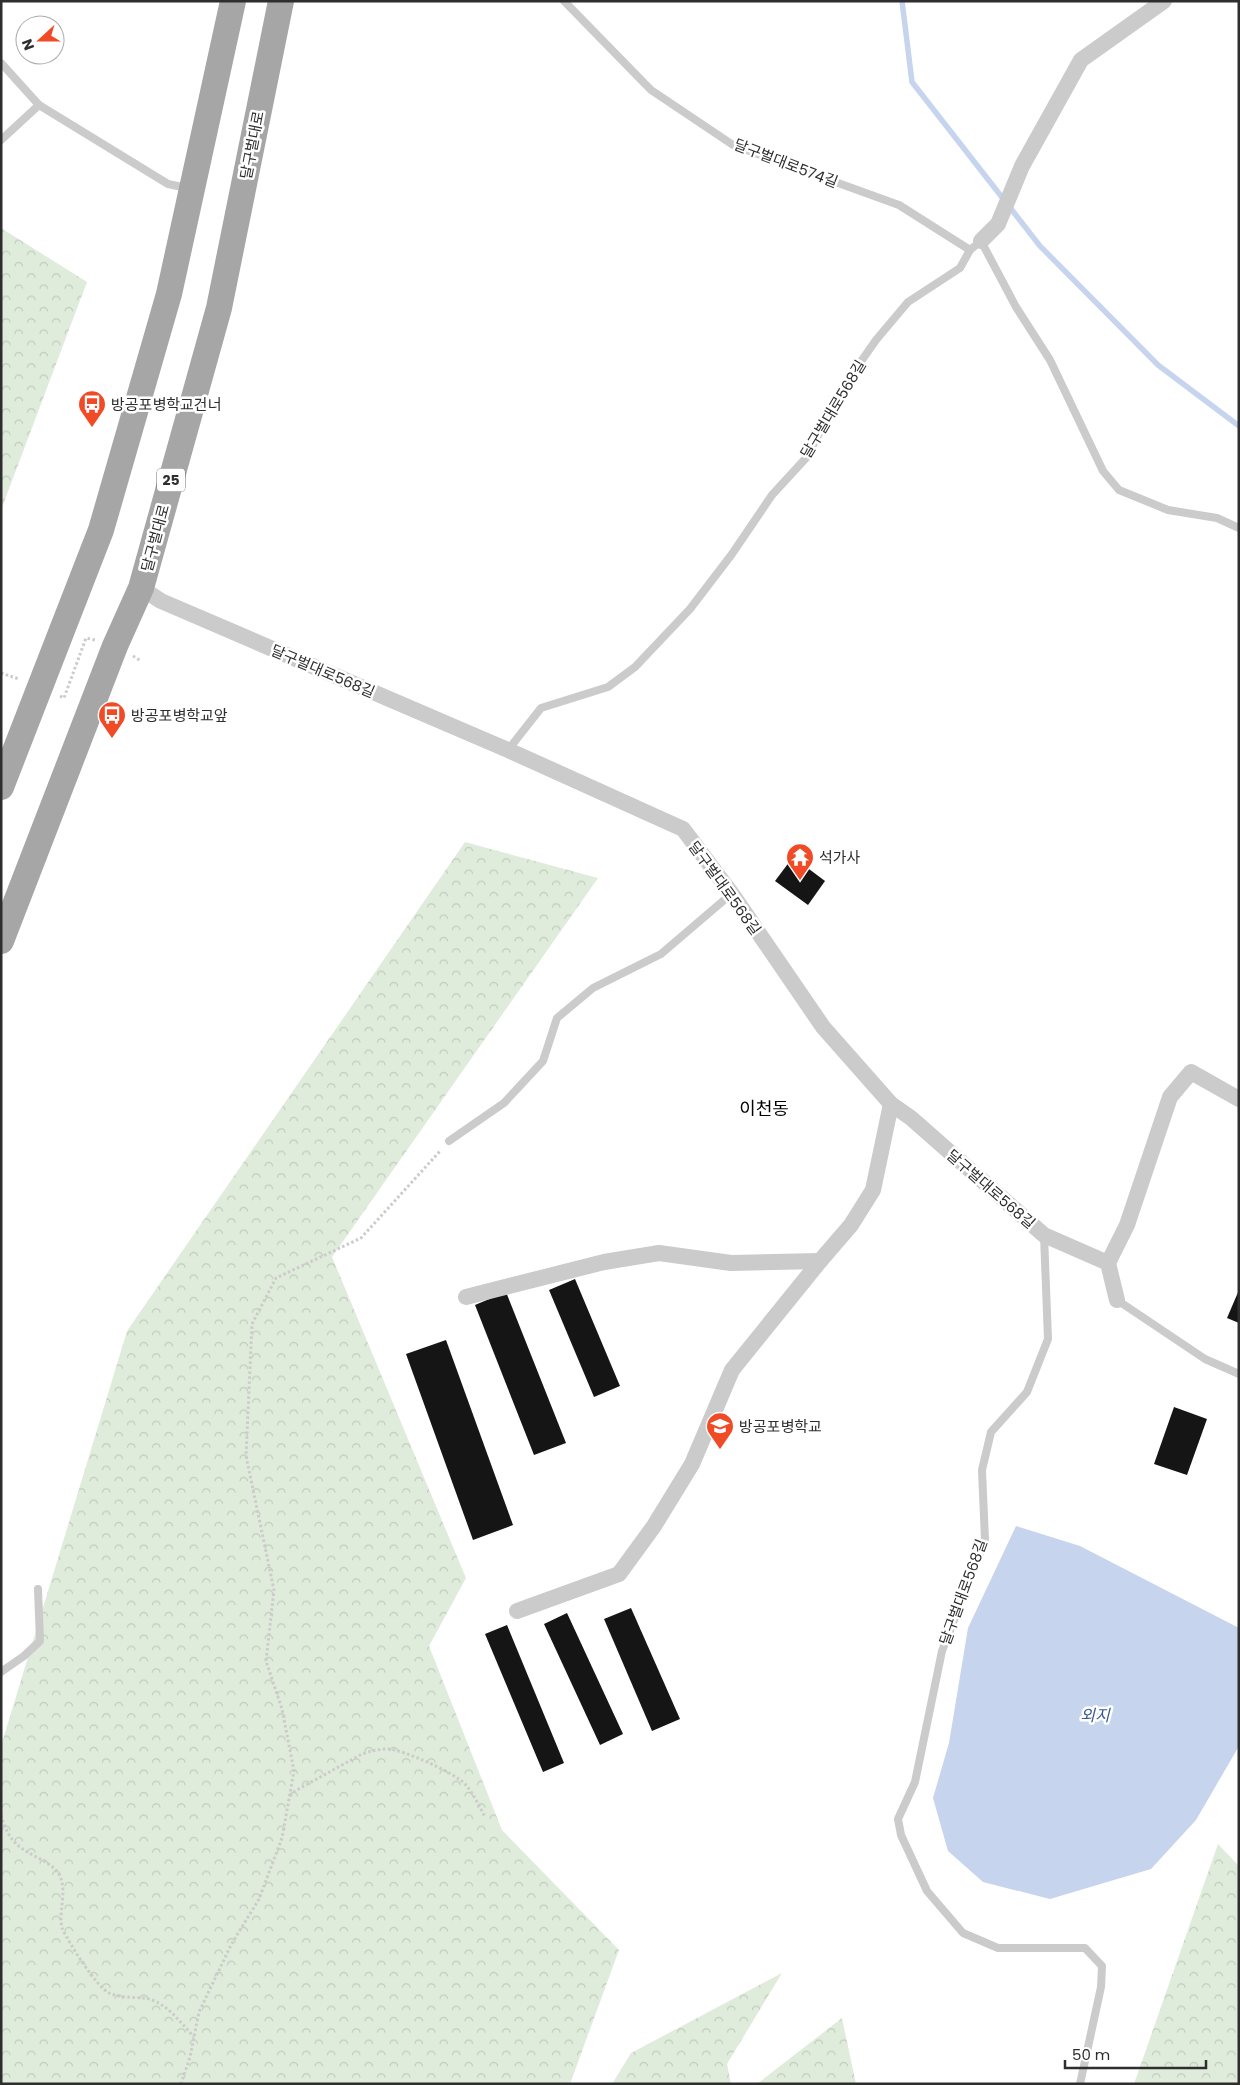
<svg xmlns="http://www.w3.org/2000/svg" width="1240" height="2085" viewBox="0 0 1240 2085" font-family="Poppins,'Noto Sans KR',sans-serif">
	<style>
		.forest { fill: url(#forest-crowns) }
		.water { fill: #c6d4ee }
		.lines { fill: none; stroke-linecap: round; stroke-linejoin: round }
		.stream { stroke: #c6d4ee; stroke-width: 5.5 }
		.building { fill: #151515 }
		.path { stroke: #cbcbcb; stroke-width: 3; stroke-dasharray: 2.5 2.5; stroke-linecap: butt }
		.lane { stroke: #cbcbcb; stroke-width: 8 }
		.street { stroke: #cbcbcb; stroke-width: 16 }
		.primary { stroke: #a6a6a6; stroke-width: 26 }
		.labels { text-anchor: middle; dominant-baseline: central; stroke-width: 5; stroke-linejoin: round; paint-order: stroke }
		.shield { fill: #fff; stroke: #6d6d6d; stroke-width: 1 }
		.shield-label { font-size: 14px; font-weight: bold; fill: #2e2e2e }
		.street-label { font-size: 15px; fill: #2e2e2e; stroke: #fff }
		.poi-label { font-size: 15px; fill: #2e2e2e; stroke: #fff; text-anchor: start }
		.water-label { font-size: 16px; font-style: italic; fill: #375995; stroke: #fff }
		.quarter-label { font-size: 18px; fill: #000; stroke: #fff }
	</style>
	<defs>
		<pattern id="forest-crowns" width="20" height="18" patternUnits="userSpaceOnUse" patternTransform="scale(1.25)"><rect width="20" height="18" fill="#e0ecdb"/><path d="M2 6a3 3 0 1 1 6 0M12 15a3 3 0 1 1 6 0" fill="none" stroke="#c0cbbc"/></pattern>
	</defs>
	<rect width="100%" height="100%" fill="#fff"/>
	<!-- forest -->
	<g class="forest">
		<path d="M 1,228 L 87,282 L 1,510 Z"/>
		<path d="M 465,842 L 598,878 L 332,1257 L 466,1578 L 429,1646 L 502,1830 L 619,1950 L 570,2084 L 1,2084 L 1,1746 L 127,1331 Z"/>
		<path d="M 1218,1844 L 1239,1866 L 1239,2084 L 1134,2084 Z"/>
		<path d="M 782,1973 L 727,2064 L 731,2084 L 612,2084 L 631,2053 Z"/>
		<path d="M 842,2018 L 856,2084 L 757,2084 Z"/>
	</g>
	<!-- water -->
	<path class="water" d="M 1016,1526 L 1080,1546 L 1239,1628 L 1239,1746 L 1196,1820 L 1151,1869 L 1050,1899 L 983,1882 L 948,1851 L 933,1798 L 949,1743 L 968,1628 Z"/>
	<g class="lines">
		<!-- stream -->
		<path class="stream" d="M 902,1 L 912,82 L 1040,246 L 1158,365 L 1239,426"/>
	</g>
	<!-- building -->
	<g class="building">
		<path d="M 793,857 L 825,881 L 808,905 L 775,881 Z"/>
		<path d="M 575,1279 L 620,1386 L 594,1397 L 549,1290 Z"/>
		<path d="M 1239,1290 L 1239,1323 L 1227,1318 Z"/>
		<path d="M 506,1292 L 566,1443 L 534,1455 L 475,1305 Z"/>
		<path d="M 446,1340 L 513,1525 L 473,1540 L 406,1354 Z"/>
		<path d="M 1174,1407 L 1207,1419 L 1187,1475 L 1154,1464 Z"/>
		<path d="M 631,1608 L 680,1719 L 652,1731 L 604,1619 Z"/>
		<path d="M 567,1613 L 623,1734 L 600,1745 L 544,1624 Z"/>
		<path d="M 507,1625 L 564,1763 L 543,1772 L 485,1634 Z"/>
	</g>
	<g class="lines">
		<!-- path -->
		<g class="path">
			<path d="M 133,656 L 141,661"/>
			<path d="M 1,673 L 19,679"/>
			<path d="M 60,696 L 64,698 L 86,638 L 95,640"/>
			<path d="M 290,1796 L 295,1791 L 362,1754 C 371,1751 379,1749 388,1749 C 404,1750 455,1773 465,1784 C 474,1794 479,1806 485,1817"/>
			<path d="M 1,1815 C 9,1843 19,1848 44,1861 C 50,1865 55,1868 59,1874 C 68,1892 58,1910 62,1928 C 69,1943 95,1985 109,1993 C 120,1998 132,1997 143,1998 C 165,2000 180,2022 194,2037"/>
			<path d="M 181,2084 L 190,2057 L 199,2012 L 231,1945 L 259,1899 L 282,1838 L 294,1771 L 282,1709 L 266,1661 L 274,1590 L 246,1456 L 252,1324 L 276,1278 L 361,1238 L 441,1150"/>
		</g>
		<!-- lane -->
		<g class="lane">
			<path d="M 564,1 L 651,90 L 733,145 L 899,205 L 970,250 L 981,241 L 1016,307 L 1050,360 L 1103,471 L 1119,490 L 1168,510 L 1217,518 L 1239,528"/>
			<path d="M 1,63 L 39,105"/>
			<path d="M 1,140 L 39,105 L 168,184 L 187,188"/>
			<path d="M 508,750 L 541,708 L 608,687 L 635,667 L 690,609 L 732,554 L 772,495 L 806,458 L 846,383 L 876,340 L 908,302 L 960,268 L 970,250"/>
			<path d="M 449,1141 L 504,1103 L 543,1061 L 557,1018 L 593,988 L 661,954 L 730,895"/>
			<path d="M 1044,1235 L 1048,1339 L 1027,1392 L 991,1432 L 982,1470 L 985,1540 L 942,1651 L 915,1782 L 898,1819 L 901,1835 L 927,1891 L 963,1933 L 998,1948 L 1085,1948 L 1102,1966 L 1101,1987 L 1080,2084"/>
			<path d="M 1117,1300 L 1205,1359 L 1239,1374"/>
			<path d="M 1,1672 L 24,1656 L 40,1641 L 38,1589"/>
		</g>
		<!-- street -->
		<g class="street">
			<path d="M 981,241 L 998,224 L 1022,166 L 1081,60 L 1164,1"/>
			<path d="M 141,588 L 161,601 L 508,750 L 683,829 L 732,894 L 823,1027 L 891,1104 L 911,1118 L 1044,1235 L 1108,1263 L 1117,1300"/>
			<path d="M 1108,1263 L 1127,1225 L 1170,1097 L 1191,1072 L 1239,1099"/>
			<path d="M 466,1297 L 604,1262 L 659,1253 L 731,1263 L 820,1261"/>
			<path d="M 517,1611 L 619,1574 L 654,1526 L 692,1464 L 732,1370 L 820,1261 L 851,1225 L 873,1190 L 891,1104"/>
		</g>
		<!-- primary -->
		<g class="primary">
			<path d="M 1,787 L 101,530 L 169,294 L 233,1"/>
			<path d="M 1,941 L 115,646 L 141,588 L 219,308 L 281,1"/>
		</g>
	</g>
	<!-- icons -->
	<defs>
		<g id="bus-pin" transform="scale(1.4375)"><path d="M0 17L-7.5 6A9.5 9.5 0 1 1 7.5 6Z" fill="#f04a26" stroke="#fff"/><path d="M-5-6H5V4H4V6H2V4H-2V6H-4V4H-5ZM-3.5-4V0h7V-4ZM-3.5 1.2v1.5H-2V1.2ZM2 1.2v1.5H3.5V1.2Z" fill="#fff"/></g>
		<g id="temple-pin" transform="scale(1.4375)"><path d="M0 17L-7.5 6A9.5 9.5 0 1 1 7.5 6Z" fill="#f04a26" stroke="#fff"/><path d="M0-6L5-2H3V0L6.5 2.5H4V6H1.5V3h-3V6H-4V2.5H-6.5L-3 0V-2H-5Z" fill="#fff"/></g>
		<g id="school-pin" transform="scale(1.4375)"><path d="M0 17L-7.5 6A9.5 9.5 0 1 1 7.5 6Z" fill="#f04a26" stroke="#fff"/><path d="M0-5L7-2L0 1L-7-2ZM-4 1L0 2.5L4 1V4Q0 6-4 4Z" fill="#fff"/></g>
	</defs>
	<g fill-rule="evenodd">
		<use href="#bus-pin" x="92" y="404"/>
		<use href="#bus-pin" x="112" y="715"/>
		<use href="#temple-pin" x="800" y="857"/>
		<use href="#school-pin" x="720" y="1426"/>
	</g>
	<g class="labels">
		<!-- shield labels -->
		<rect class="shield" x="157" y="468.5" width="28" height="23" rx="4"/>
		<g class="shield-label">
			<text x="171" y="480">25</text>
		</g>
		<!-- street labels -->
		<g class="street-label">
			<text transform="translate(252 145) rotate(-79)">달구벌대로</text>
			<text transform="translate(786 163) rotate(21)">달구벌대로574길</text>
			<text transform="translate(833 409) rotate(-59)">달구벌대로568길</text>
			<text transform="translate(155 538) rotate(-75)">달구벌대로</text>
			<text transform="translate(323 671) rotate(23)">달구벌대로568길</text>
			<text transform="translate(725 888) rotate(54)">달구벌대로568길</text>
			<text transform="translate(991 1189) rotate(41)">달구벌대로568길</text>
			<text transform="translate(963 1592) rotate(-70)">달구벌대로568길</text>
		</g>
		<!-- poi labels -->
		<g class="poi-label">
			<text x="111" y="404">방공포병학교건너</text>
			<text x="131" y="715">방공포병학교앞</text>
			<text x="819" y="857">석가사</text>
			<text x="739" y="1426">방공포병학교</text>
		</g>
		<!-- water labels -->
		<g class="water-label">
			<text x="1095" y="1715">외지</text>
		</g>
		<!-- quarter labels -->
		<g class="quarter-label">
			<text x="764" y="1108">이천동</text>
		</g>
	</g>
	<!-- border -->
	<rect width="1240" height="2085" fill="none" stroke="#2e2e2e" stroke-width="5"/>
	<!-- north arrow -->
	<g transform="translate(40 40) rotate(249)"><circle r="24" fill="#ffffff" stroke="#ababab"/>
	<path d="M0-4L9 19L0 12L-9 19Z" fill="#f04a26"/>
	<text y="-8" font-size="14" font-weight="bold" text-anchor="middle" fill="#2e2e2e">N</text>
	</g>
	<!-- scale -->
	<path d="M1065 2060v8h141v-8" fill="none" stroke="#2e2e2e" stroke-width="2.5"/>
	<text x="1072" y="2060" font-size="15" fill="#2e2e2e" stroke="#ffffff" stroke-width="4" paint-order="stroke">50 m</text>
</svg>
